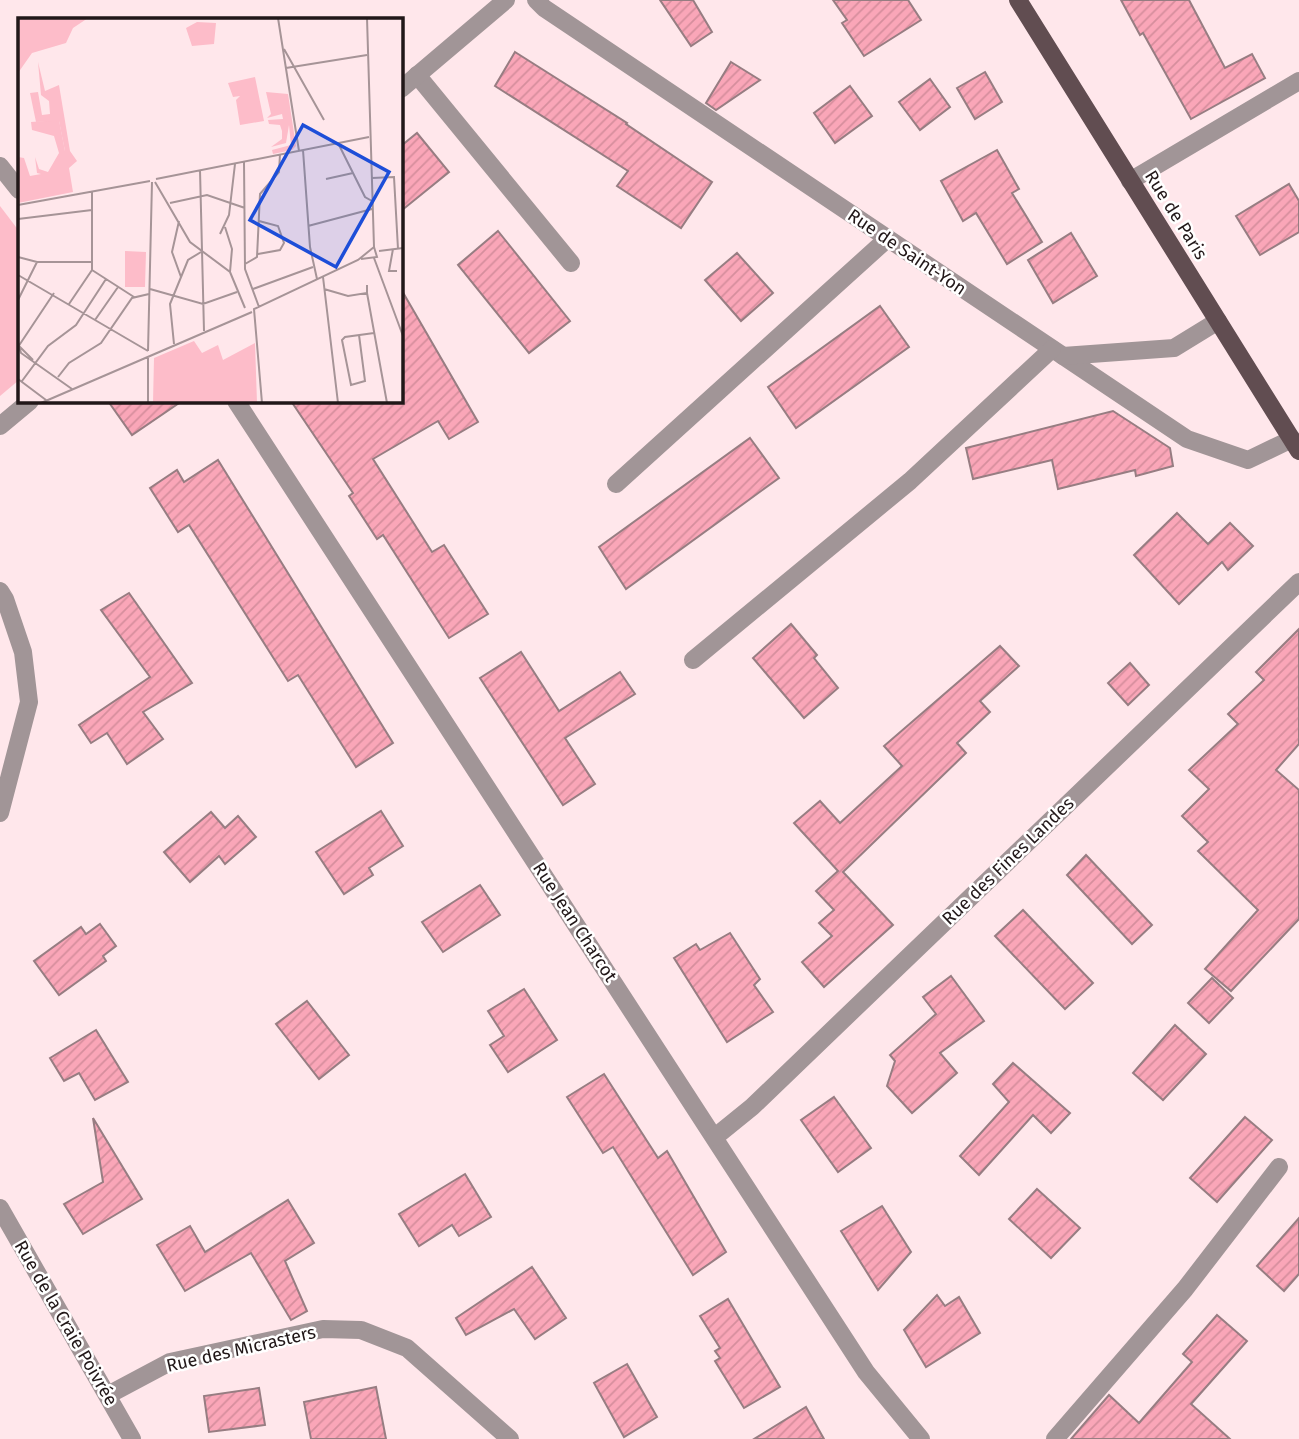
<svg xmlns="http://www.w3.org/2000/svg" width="1299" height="1439" viewBox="0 0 1299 1439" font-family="'Fira Sans',sans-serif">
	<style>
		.green { fill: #fdbcc9 }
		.building { fill: url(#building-hatch); stroke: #977d82; stroke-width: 2 }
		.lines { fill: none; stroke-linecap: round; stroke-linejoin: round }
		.minor { stroke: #a19597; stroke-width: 18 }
		.major { stroke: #614d51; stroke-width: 18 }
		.labels { text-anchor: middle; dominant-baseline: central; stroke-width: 5; stroke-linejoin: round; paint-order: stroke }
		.street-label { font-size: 18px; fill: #211718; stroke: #fff }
		.inset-road { fill: none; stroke: #a69497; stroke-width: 2 }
		.view { fill: #1d4ed8; fill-opacity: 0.15; stroke: #1d4ed8; stroke-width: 3.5 }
		.inset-edge { fill: none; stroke: #211718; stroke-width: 3.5 }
	</style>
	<defs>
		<pattern id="building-hatch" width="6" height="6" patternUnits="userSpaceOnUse" patternTransform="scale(1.75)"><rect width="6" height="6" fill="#faa6b8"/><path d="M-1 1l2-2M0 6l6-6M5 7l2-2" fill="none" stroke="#d68e9d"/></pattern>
	</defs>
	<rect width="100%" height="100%" fill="#ffe7eb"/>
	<!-- green -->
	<path class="green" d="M 0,206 L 19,231 L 19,380 L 0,396 Z"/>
	<!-- building -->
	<g class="building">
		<path d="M 660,0 L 693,0 L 712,32 L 691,46 Z"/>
		<path d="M 833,0 L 908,0 L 921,20 L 864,56 L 842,23 L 847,20 Z"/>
		<path d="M 1121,0 L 1189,0 L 1225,68 L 1252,54 L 1265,78 L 1191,119 L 1143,33 L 1140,35 Z"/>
		<path d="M 515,52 L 627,123 L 626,124 L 712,182 L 681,228 L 617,186 L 628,171 L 495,86 Z"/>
		<path d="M 731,62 L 760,80 L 716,110 L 706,103 Z"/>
		<path d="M 985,72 L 1002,102 L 975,119 L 957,88 Z"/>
		<path d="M 930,79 L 950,107 L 920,130 L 899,102 Z"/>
		<path d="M 850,86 L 872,116 L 835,143 L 814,113 Z"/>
		<path d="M 417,133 L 449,172 L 401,211 L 401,146 Z"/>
		<path d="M 997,150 L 1019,189 L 1012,193 L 1042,242 L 1007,264 L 976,213 L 963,221 L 941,181 Z"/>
		<path d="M 1289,184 L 1299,201 L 1299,232 L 1260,255 L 1236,216 Z"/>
		<path d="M 498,231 L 570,321 L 529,353 L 458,265 Z"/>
		<path d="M 1071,233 L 1097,276 L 1053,303 L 1028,260 Z"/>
		<path d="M 737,253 L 773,293 L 741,321 L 705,280 Z"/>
		<path d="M 401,289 L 478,422 L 449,439 L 438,421 L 373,459 L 432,552 L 444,545 L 488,614 L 449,638 L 383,535 L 377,539 L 349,496 L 353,493 L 291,401 L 401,401 Z"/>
		<path d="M 880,306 L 909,347 L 796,428 L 768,387 Z"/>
		<path d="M 108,401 L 182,401 L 132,435 Z"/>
		<path d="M 1113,411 L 1170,448 L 1173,466 L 1136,476 L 1135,470 L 1058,489 L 1052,460 L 973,479 L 966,448 Z"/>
		<path d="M 750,438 L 779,478 L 626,589 L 599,547 Z"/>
		<path d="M 218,460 L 393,743 L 356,767 L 298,675 L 288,681 L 189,525 L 178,532 L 150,488 L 177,470 L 184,482 Z"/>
		<path d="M 1177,513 L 1208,544 L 1230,523 L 1253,546 L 1228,570 L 1222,562 L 1179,604 L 1134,555 Z"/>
		<path d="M 129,593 L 192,683 L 143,712 L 163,739 L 127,764 L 107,733 L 91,743 L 79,725 L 150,677 L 101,610 Z"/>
		<path d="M 791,624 L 817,655 L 814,658 L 838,688 L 804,718 L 753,658 Z"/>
		<path d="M 1299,629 L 1299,744 L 1276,770 L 1299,790 L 1299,919 L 1231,991 L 1205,969 L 1258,910 L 1198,851 L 1208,842 L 1182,816 L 1209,789 L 1189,770 L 1238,724 L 1228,714 L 1264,680 L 1256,672 Z"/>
		<path d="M 1000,646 L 1019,666 L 980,701 L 990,712 L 957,743 L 966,753 L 843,872 L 893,925 L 824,987 L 802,962 L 832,936 L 819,923 L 834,910 L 816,891 L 838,871 L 794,823 L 820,801 L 840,823 L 902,766 L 884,746 Z"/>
		<path d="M 521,652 L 559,711 L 620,672 L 635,694 L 565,738 L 595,784 L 563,805 L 480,678 Z"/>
		<path d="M 1130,663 L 1149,685 L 1128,705 L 1108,683 Z"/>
		<path d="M 381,811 L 403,846 L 369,868 L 373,875 L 344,894 L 316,852 Z"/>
		<path d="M 211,812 L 225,828 L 238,816 L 256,837 L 225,864 L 219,856 L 190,882 L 164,852 Z"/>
		<path d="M 1086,855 L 1152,925 L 1132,944 L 1067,875 Z"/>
		<path d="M 480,885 L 500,915 L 443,952 L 422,922 Z"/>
		<path d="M 1023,910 L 1093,983 L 1065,1009 L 995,936 Z"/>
		<path d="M 100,924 L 116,946 L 103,956 L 106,961 L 59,995 L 34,961 L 81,927 L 86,934 Z"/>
		<path d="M 730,933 L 760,979 L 754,985 L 773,1012 L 727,1042 L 674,958 L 696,944 L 700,950 Z"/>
		<path d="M 951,976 L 984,1021 L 940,1053 L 957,1073 L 912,1113 L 887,1086 L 895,1061 L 890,1055 L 936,1014 L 923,997 Z"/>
		<path d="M 1212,978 L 1233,998 L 1209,1023 L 1188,1003 Z"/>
		<path d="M 524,989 L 557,1040 L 508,1072 L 490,1045 L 504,1036 L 488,1011 Z"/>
		<path d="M 307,1001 L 349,1055 L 319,1079 L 276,1024 Z"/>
		<path d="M 1175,1025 L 1206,1054 L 1163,1100 L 1133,1073 Z"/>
		<path d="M 96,1030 L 128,1082 L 95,1100 L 79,1073 L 64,1081 L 50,1058 Z"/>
		<path d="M 1013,1063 L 1070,1113 L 1051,1133 L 1033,1115 L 979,1175 L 960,1156 L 1009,1102 L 993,1084 Z"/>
		<path d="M 604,1074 L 658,1158 L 667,1151 L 726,1252 L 693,1275 L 613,1147 L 603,1153 L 567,1097 Z"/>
		<path d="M 834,1097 L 871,1148 L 838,1172 L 801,1120 Z"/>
		<path d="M 1245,1117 L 1272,1140 L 1217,1202 L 1190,1178 Z"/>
		<path d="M 93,1118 L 142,1199 L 83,1234 L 64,1204 L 103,1182 Z"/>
		<path d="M 465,1174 L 491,1217 L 459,1236 L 452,1225 L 419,1246 L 399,1214 Z"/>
		<path d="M 1037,1189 L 1080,1228 L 1051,1258 L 1009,1219 Z"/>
		<path d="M 288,1200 L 314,1243 L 285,1261 L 307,1311 L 291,1320 L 251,1253 L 185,1291 L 157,1245 L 190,1226 L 205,1252 Z"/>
		<path d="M 882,1206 L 911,1252 L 878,1290 L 841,1231 Z"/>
		<path d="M 1299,1218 L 1299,1274 L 1284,1291 L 1257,1266 Z"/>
		<path d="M 532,1267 L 566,1318 L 535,1339 L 514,1309 L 466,1335 L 456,1318 Z"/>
		<path d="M 937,1295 L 945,1306 L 959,1297 L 980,1333 L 926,1367 L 904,1330 Z"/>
		<path d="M 728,1299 L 780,1387 L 744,1408 L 715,1361 L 720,1358 L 715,1351 L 720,1348 L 700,1316 Z"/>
		<path d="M 1217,1315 L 1247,1341 L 1191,1404 L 1230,1439 L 1071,1439 L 1109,1395 L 1139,1423 L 1192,1362 L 1183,1354 Z"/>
		<path d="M 627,1364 L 657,1417 L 624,1437 L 594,1383 Z"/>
		<path d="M 376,1387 L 386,1439 L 311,1439 L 304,1402 Z"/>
		<path d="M 259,1388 L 265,1425 L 209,1432 L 204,1396 Z"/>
		<path d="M 806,1407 L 824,1439 L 754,1439 Z"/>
	</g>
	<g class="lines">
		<!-- minor -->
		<g class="minor">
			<path d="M 536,0 L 544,8 L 1187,439 L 1248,460 L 1292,439"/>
			<path d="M 417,75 L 571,263"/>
			<path d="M 401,89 L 506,0"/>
			<path d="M 0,166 L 19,190"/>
			<path d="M 1130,181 L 1299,81"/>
			<path d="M 1063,356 L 1174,348 L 1218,321"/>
			<path d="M 236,401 L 866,1372 L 921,1439"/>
			<path d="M 0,426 L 30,401"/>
			<path d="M 616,484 L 887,239"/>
			<path d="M 0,591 L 5,599 L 23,652 L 29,702 L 0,813"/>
			<path d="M 693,660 L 910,481 L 1052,349"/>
			<path d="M 715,1137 L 752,1107 L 1299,582"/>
			<path d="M 0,1208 L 132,1439"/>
			<path d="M 108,1395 L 170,1362 L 323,1329 L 361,1330 L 407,1348 L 510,1439"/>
			<path d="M 1055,1439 L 1185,1289 L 1279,1167"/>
		</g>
		<!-- major -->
		<path class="major" d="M 1018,0 L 1299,451"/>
	</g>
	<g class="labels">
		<!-- street labels -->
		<g class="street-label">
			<text transform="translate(1176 215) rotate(58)">Rue de Paris</text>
			<text transform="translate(907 252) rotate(34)">Rue de Saint-Yon</text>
			<text transform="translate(1008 861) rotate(-44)">Rue des Fines Landes</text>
			<text transform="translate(575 922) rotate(57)">Rue Jean Charcot</text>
			<text transform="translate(66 1323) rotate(60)">Rue de la Craie Poivrée</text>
			<text transform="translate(241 1349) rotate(-13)">Rue des Micrasters</text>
		</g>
	</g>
	<!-- overview -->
	<g transform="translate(18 18)">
		<rect width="385" height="385" fill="#ffe7eb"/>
		<path d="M 0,0 L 70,0 L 55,10 L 48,25 L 14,35 L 0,55 ZM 179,4 L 198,5 L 196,26 L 174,28 L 168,10 ZM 237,59 L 246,103 L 222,107 L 218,82 L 222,78 L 215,79 L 210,65 ZM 248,74 L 270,76 L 278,128 L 274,132 L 255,136 L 254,132 L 273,127 L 271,107 L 268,125 L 253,129 L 264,121 L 264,113 L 262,107 L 251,106 L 250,102 L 265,101 L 264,96 L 249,100 L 253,96 ZM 41,102 L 47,133 L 52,133 L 59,143 L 51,150 L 55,174 L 0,185 L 0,139 L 6,140 L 12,158 L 23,156 L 19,155 L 17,139 L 21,151 L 30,154 L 41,135 L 36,118 L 14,112 L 13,104 ZM 107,233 L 128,234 L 127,269 L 107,269 ZM 176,323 L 184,335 L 200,327 L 205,342 L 237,325 L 239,385 L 135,385 L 136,340 Z" fill="#fdbcc9"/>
		<path d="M 20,44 L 27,73 L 41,67 L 52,133 L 47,133 L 41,103 L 18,104 L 12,75 L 20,74 L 24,97 L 32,96 L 31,83 L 23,77 Z" fill="#fdbcc9"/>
		<path class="inset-road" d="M 260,0 L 281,133M 349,0 L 356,229M 266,31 L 306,102M 268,50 L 349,37M 320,125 L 347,179 L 354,183M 285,132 L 292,229 L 299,261M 226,144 L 227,251 L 241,289M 182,152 L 186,313M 354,160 L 376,159 L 380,231M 138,161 L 351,119M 308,161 L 335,155M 137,164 L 172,224 L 212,254 L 227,290M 152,185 L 189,177 L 227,190M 0,187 L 132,163M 0,201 L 74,192M 161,203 L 154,234 L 163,259M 290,208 L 354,191M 207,209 L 214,231 L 212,254M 202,216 L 211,197 L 217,146M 375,231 L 371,253 L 379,253M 361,233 L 385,230M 240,236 L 262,232 L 266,225 L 260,208 L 241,203M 0,239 L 19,244 L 74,244M 356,240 L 385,318M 343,241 L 359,239 L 356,229M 227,246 L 239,239 L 242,176 L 261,154 L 262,136M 74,252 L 116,279M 0,257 L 130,333M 305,259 L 320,385M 132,271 L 185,286 L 219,274M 235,271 L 295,249M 306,271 L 330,278 L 349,275 L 349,267M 349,275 L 369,385M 0,282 L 19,244M 51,286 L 74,252 L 74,173M 77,302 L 100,269M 341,317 L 347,363 L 333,367 L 324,322 L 327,319 L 356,315M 156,326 L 152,286 L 170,242 L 183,234M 0,327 L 15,342M 1,328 L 3,335 L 54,371M 0,329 L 36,275M 130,333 L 134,164M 130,339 L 130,385M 40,359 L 51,345 L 83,325 L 114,280 L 131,276M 0,361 L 28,382M 4,363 L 30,328 L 58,307 L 88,261M 23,385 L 234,294M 244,385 L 236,291 L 340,242 L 356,229"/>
		<path class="view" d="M 285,107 L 371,154 L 318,249 L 232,202 Z"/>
		<rect width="385" height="385" class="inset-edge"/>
	</g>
</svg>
